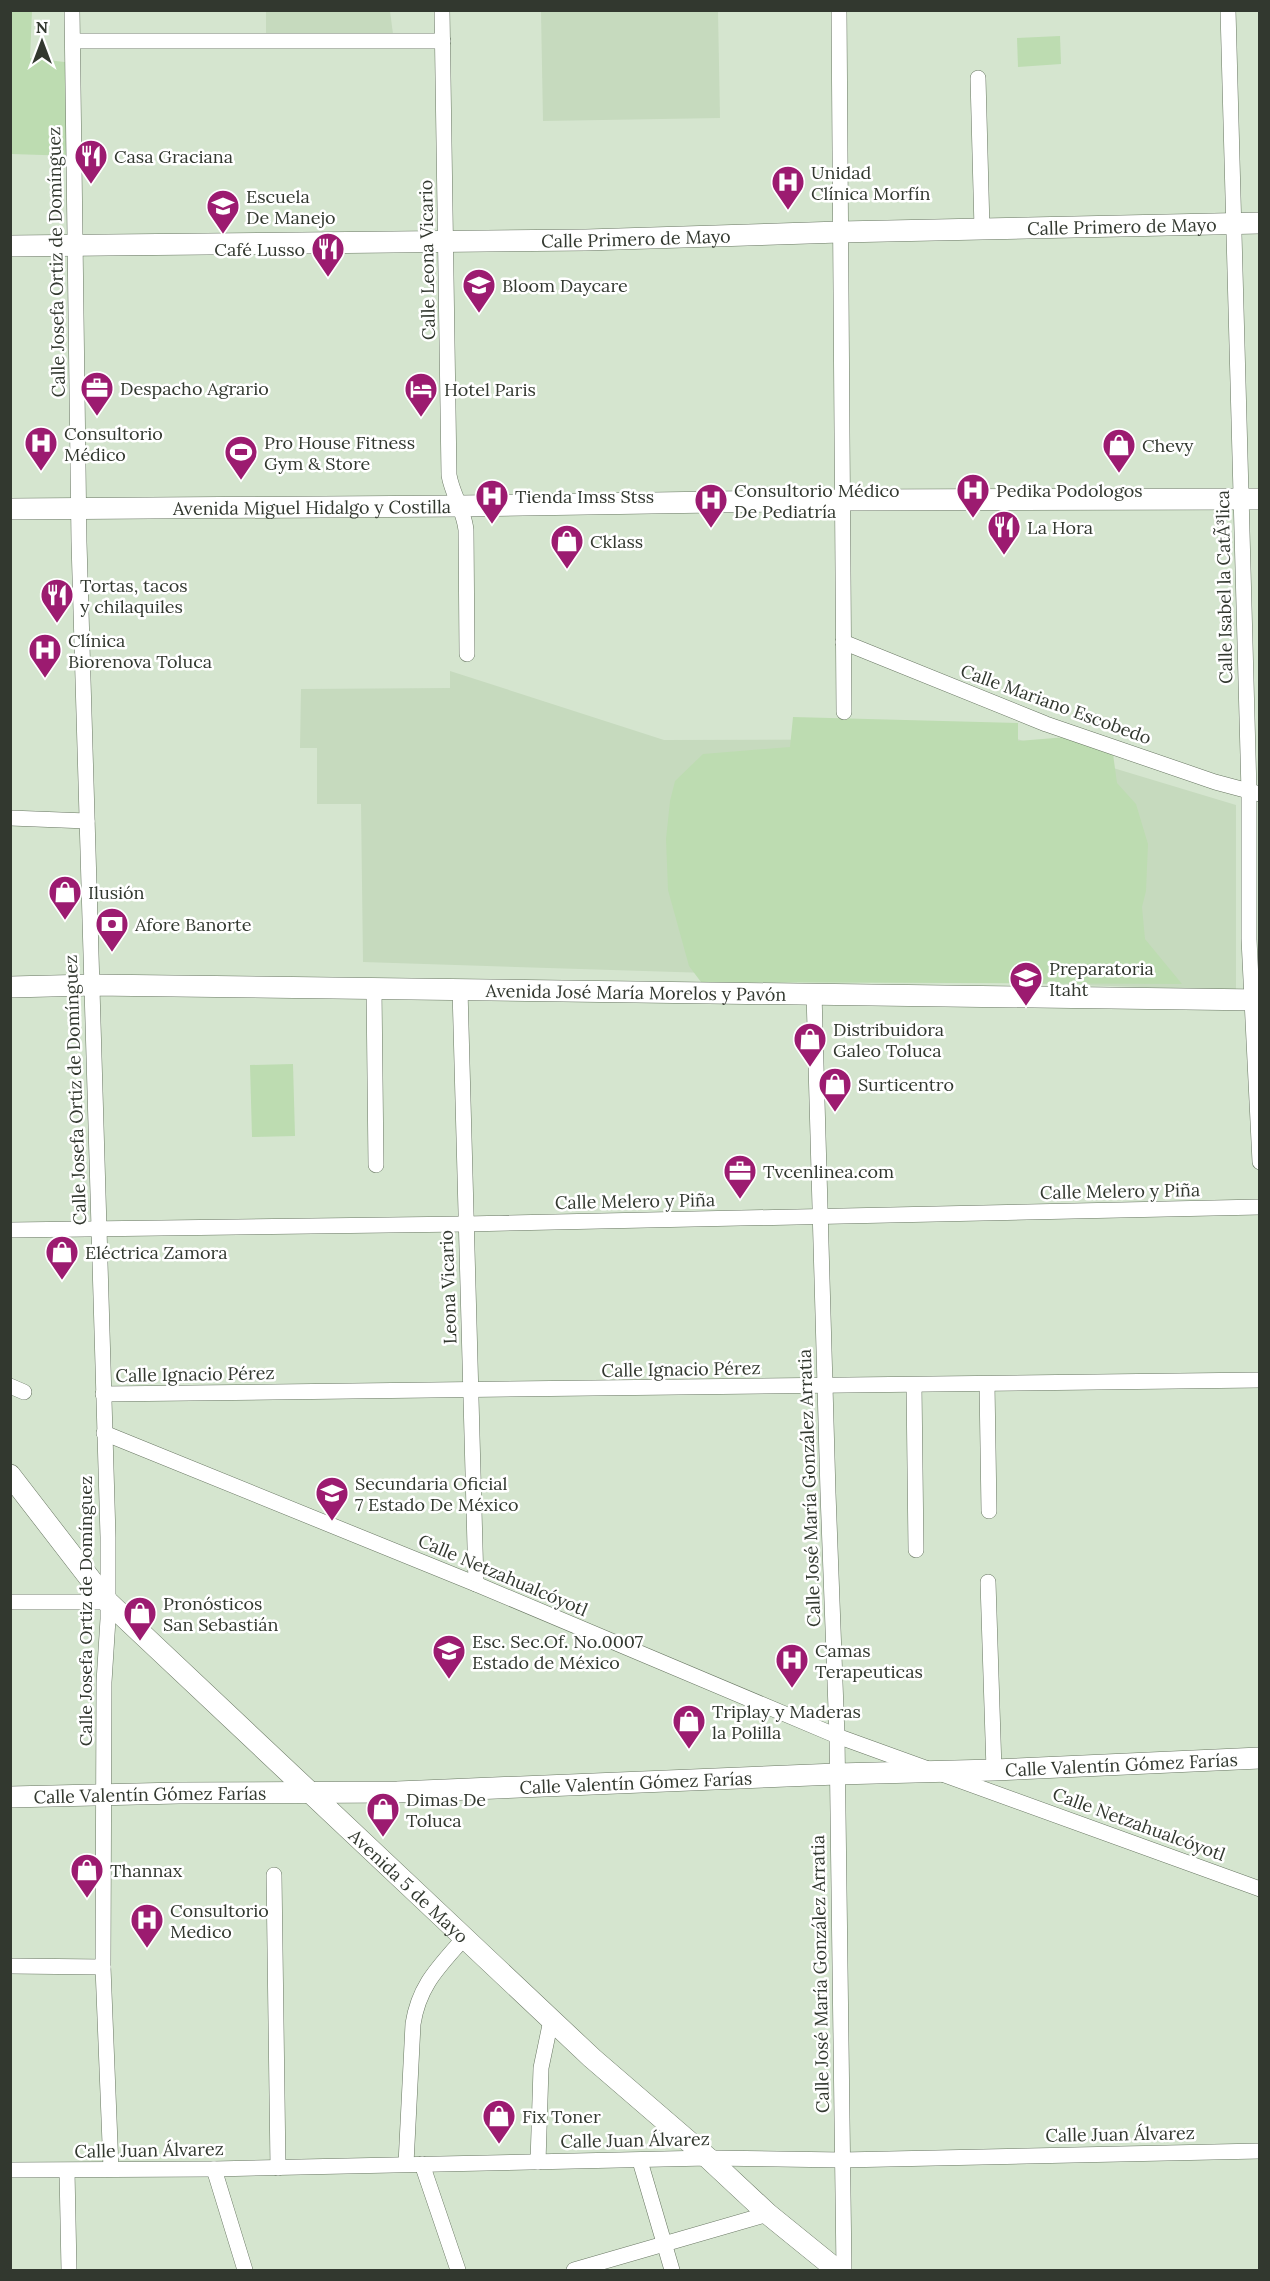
<svg xmlns="http://www.w3.org/2000/svg" width="1270" height="2281" viewBox="0 0 1270 2281" font-family="Lora,serif">
	<style>
		.built { fill: #c6dabe }
		.green { fill: #bddcb1 }
		.lines { fill: none; stroke-linecap: round; stroke-linejoin: round }
		.street-casing { stroke: #687662; stroke-width: 16 }
		.secondary-casing { stroke: #687662; stroke-width: 22 }
		.street { stroke: #fff; stroke-width: 15 }
		.secondary { stroke: #fff; stroke-width: 21 }
		.labels { text-anchor: middle; dominant-baseline: central; stroke-width: 5; stroke-linejoin: round; paint-order: stroke }
		.poi-label { font-size: 18px; fill: #32382f; stroke: #fff; text-anchor: start }
		.street-label { font-size: 18px; fill: #32382f; stroke: #fff }
	</style>
	<rect width="100%" height="100%" fill="#d5e5cf"/>
	<!-- built -->
	<g class="built">
		<path d="M 266,11 L 390,11 L 393,34 L 266,34 Z"/>
		<path d="M 541,11 L 718,11 L 720,118 L 543,121 Z"/>
		<path d="M 450,671 L 664,740 L 1017,739 L 1236,805 L 1236,990 L 363,962 L 361,804 L 317,804 L 317,748 L 300,748 L 301,689 L 450,688 Z"/>
	</g>
	<!-- green -->
	<g class="green">
		<path d="M 11,11 L 32,11 L 30,58 L 73,63 L 74,156 L 11,154 Z"/>
		<path d="M 1060,36 L 1061,64 L 1018,67 L 1017,38 Z"/>
		<path d="M 793,717 L 1018,723 L 1018,741 L 1067,737 L 1113,754 L 1117,783 L 1136,804 L 1148,844 L 1146,891 L 1142,907 L 1145,939 L 1182,984 L 701,982 L 689,966 L 668,890 L 666,839 L 670,801 L 675,781 L 703,754 L 790,747 Z"/>
		<path d="M 293,1064 L 295,1136 L 252,1137 L 250,1065 Z"/>
	</g>
	<g class="lines">
		<!-- street casing -->
		<g class="street-casing">
			<g id="street">
				<path d="M 72,10 L 79,542 L 108,1537 L 108,1619 L 104,1682 L 103,1967 L 111,2169"/>
				<path d="M 442,10 L 449,475 C 452,494 464,510 466,530 L 467,654"/>
				<path d="M 839,10 L 844,712"/>
				<path d="M 1228,10 L 1249,792 L 1249,939 L 1260,1162"/>
				<path d="M 73,41 L 443,41"/>
				<path d="M 978,78 L 982,229"/>
				<path d="M 843,642 L 1046,724 L 1215,782 L 1260,794"/>
				<path d="M 10,818 L 87,821"/>
				<path d="M 374,989 L 376,1165"/>
				<path d="M 460,989 L 476,1584"/>
				<path d="M 814,993 L 828,1493 L 837,1736 L 844,2270"/>
				<path d="M 10,1230 L 466,1224 L 1260,1207"/>
				<path d="M 987,1384 L 989,1511"/>
				<path d="M 914,1385 L 916,1550"/>
				<path d="M 10,1386 L 24,1392"/>
				<path d="M 103,1394 L 1260,1380"/>
				<path d="M 104,1433 L 476,1584 L 837,1736 L 1260,1889"/>
				<path d="M 988,1582 L 994,1770"/>
				<path d="M 10,1602 L 108,1602"/>
				<path d="M 274,1875 L 278,2168"/>
				<path d="M 10,1966 L 103,1967"/>
				<path d="M 640,2161 L 672,2270"/>
				<path d="M 538,2162 L 541,2068 L 551,2020"/>
				<path d="M 406,2164 L 413,2024 C 419,1985 439,1967 464,1938"/>
				<path d="M 422,2164 L 458,2270"/>
				<path d="M 214,2169 L 245,2270"/>
				<path d="M 10,2170 L 214,2169 L 708,2158 L 842,2160 L 1260,2151"/>
				<path d="M 67,2171 L 69,2270"/>
				<path d="M 574,2270 L 768,2214"/>
			</g>
		</g>
		<!-- secondary casing -->
		<g class="secondary-casing">
			<g id="secondary">
				<path id="s1" d="M 10,246 L 586,240 L 840,232 L 1260,223"/>
				<path id="s2" d="M 10,509 L 461,506 L 841,500 L 1260,499"/>
				<path id="s3" d="M 10,987 L 92,985 L 1260,1000"/>
				<path id="s4" d="M 10,1475 L 108,1602 L 592,2058 L 708,2158 L 768,2214 L 837,2270"/>
				<path id="s5" d="M 10,1797 L 179,1793 L 397,1792 L 837,1774 L 994,1770 L 1260,1758"/>
			</g>
		</g>
		<!-- street -->
		<use href="#street" class="street"/>
		<!-- secondary -->
		<use href="#secondary" class="secondary"/>
	</g>
	<!-- icons -->
	<defs>
		<g id="restaurant-pin" transform="scale(1.725)"><path d="M0 17L-7.5 6A9.5 9.5 0 1 1 7.5 6Z" fill="#9c1b70" stroke="#fff"/><path d="M-5-6h1v4h1v-4h1v4h1v-4h1v5L-1.5 .5V6h-2V.5L-5-1ZM5-6V6H3V1.5H1.5Q1.5-4 5-6Z" fill="#fff"/></g>
		<g id="hospital-pin" transform="scale(1.725)"><path d="M0 17L-7.5 6A9.5 9.5 0 1 1 7.5 6Z" fill="#9c1b70" stroke="#fff"/><path d="M-5-5h3v3.5h4V-5h3V5h-3V1.5h-4V5h-3Z" fill="#fff"/></g>
		<g id="school-pin" transform="scale(1.725)"><path d="M0 17L-7.5 6A9.5 9.5 0 1 1 7.5 6Z" fill="#9c1b70" stroke="#fff"/><path d="M0-5L7-2L0 1L-7-2ZM-4 1L0 2.5L4 1V4Q0 6-4 4Z" fill="#fff"/></g>
		<g id="office-pin" transform="scale(1.725)"><path d="M0 17L-7.5 6A9.5 9.5 0 1 1 7.5 6Z" fill="#9c1b70" stroke="#fff"/><path d="M-6-3h4V-5.5h4V-3h4V5H-6ZM-1-4.5V-3h2v-1.5ZM-6 0V1H6V0Z" fill="#fff"/></g>
		<g id="hotel-pin" transform="scale(1.725)"><path d="M0 17L-7.5 6A9.5 9.5 0 1 1 7.5 6Z" fill="#9c1b70" stroke="#fff"/><path d="M-6-4.5h1.5V1H6V5H4.5V3h-9V5H-6ZM-4 0a1.8 1.8 0 1 1 3.6 0ZM.5 0V-2.5h3Q6-2.5 6 0Z" fill="#fff"/></g>
		<g id="shop-pin" transform="scale(1.725)"><path d="M0 17L-7.5 6A9.5 9.5 0 1 1 7.5 6Z" fill="#9c1b70" stroke="#fff"/><path d="M-5-2.5h2.3a2.7 3.5 0 0 1 5.4 0H5L5.5 6h-11ZM-1.5-2.5h3a1.5 2.3 0 0 0-3 0Z" fill="#fff"/></g>
		<g id="stadium-pin" transform="scale(1.725)"><path d="M0 17L-7.5 6A9.5 9.5 0 1 1 7.5 6Z" fill="#9c1b70" stroke="#fff"/><path d="M0-5a6.5 5 0 1 0 0 10a6.5 5 0 1 0 0-10ZM-3.5-1.8h7v3.6h-7Z" fill="#fff"/></g>
		<g id="bank-pin" transform="scale(1.725)"><path d="M0 17L-7.5 6A9.5 9.5 0 1 1 7.5 6Z" fill="#9c1b70" stroke="#fff"/><path d="M-6-4H6V4H-6ZM0-2.3a2.3 2.3 0 1 0 0 4.6a2.3 2.3 0 1 0 0-4.6Z" fill="#fff"/></g>
	</defs>
	<g fill-rule="evenodd">
		<use href="#restaurant-pin" x="91" y="156"/>
		<use href="#hospital-pin" x="788" y="182"/>
		<use href="#school-pin" x="223" y="206"/>
		<use href="#restaurant-pin" x="328" y="249"/>
		<use href="#school-pin" x="479" y="285"/>
		<use href="#office-pin" x="97" y="388"/>
		<use href="#hotel-pin" x="421" y="389"/>
		<use href="#hospital-pin" x="41" y="443"/>
		<use href="#shop-pin" x="1119" y="445"/>
		<use href="#stadium-pin" x="241" y="452"/>
		<use href="#hospital-pin" x="973" y="490"/>
		<use href="#hospital-pin" x="492" y="496"/>
		<use href="#hospital-pin" x="711" y="500"/>
		<use href="#restaurant-pin" x="1004" y="527"/>
		<use href="#shop-pin" x="567" y="541"/>
		<use href="#restaurant-pin" x="57" y="595"/>
		<use href="#hospital-pin" x="45" y="650"/>
		<use href="#shop-pin" x="65" y="892"/>
		<use href="#bank-pin" x="112" y="924"/>
		<use href="#school-pin" x="1026" y="978"/>
		<use href="#shop-pin" x="810" y="1039"/>
		<use href="#shop-pin" x="835" y="1084"/>
		<use href="#office-pin" x="740" y="1171"/>
		<use href="#shop-pin" x="62" y="1252"/>
		<use href="#school-pin" x="332" y="1493"/>
		<use href="#shop-pin" x="140" y="1613"/>
		<use href="#school-pin" x="449" y="1651"/>
		<use href="#hospital-pin" x="792" y="1660"/>
		<use href="#shop-pin" x="689" y="1721"/>
		<use href="#shop-pin" x="383" y="1809"/>
		<use href="#shop-pin" x="87" y="1870"/>
		<use href="#hospital-pin" x="147" y="1920"/>
		<use href="#shop-pin" x="499" y="2116"/>
	</g>
	<g class="labels">
		<!-- poi labels -->
		<g class="poi-label">
			<text x="114" y="156">Casa Graciana</text>
			<text x="811" y="172">Unidad<tspan x="811" dy="21">Clínica Morfín</tspan></text>
			<text x="246" y="196">Escuela<tspan x="246" dy="21">De Manejo</tspan></text>
			<text x="305" y="249" text-anchor="end">Café Lusso</text>
			<text x="502" y="285">Bloom Daycare</text>
			<text x="120" y="388">Despacho Agrario</text>
			<text x="444" y="389">Hotel Paris</text>
			<text x="64" y="433">Consultorio<tspan x="64" dy="21">Médico</tspan></text>
			<text x="264" y="442">Pro House Fitness<tspan x="264" dy="21">Gym &amp; Store</tspan></text>
			<text x="1142" y="445">Chevy</text>
			<text x="734" y="490">Consultorio Médico<tspan x="734" dy="21">De Pediatría</tspan></text>
			<text x="996" y="490">Pedika Podologos</text>
			<text x="515" y="496">Tienda Imss Stss</text>
			<text x="1027" y="527">La Hora</text>
			<text x="590" y="541">Cklass</text>
			<text x="80" y="585">Tortas, tacos<tspan x="80" dy="21">y chilaquiles</tspan></text>
			<text x="68" y="640">Clínica<tspan x="68" dy="21">Biorenova Toluca</tspan></text>
			<text x="88" y="892">Ilusión</text>
			<text x="135" y="924">Afore Banorte</text>
			<text x="1049" y="968">Preparatoria<tspan x="1049" dy="21">Itaht</tspan></text>
			<text x="833" y="1029">Distribuidora<tspan x="833" dy="21">Galeo Toluca</tspan></text>
			<text x="858" y="1084">Surticentro</text>
			<text x="763" y="1171">Tvcenlinea.com</text>
			<text x="85" y="1252">Eléctrica Zamora</text>
			<text x="355" y="1483">Secundaria Oficial<tspan x="355" dy="21">7 Estado De México</tspan></text>
			<text x="163" y="1603">Pronósticos<tspan x="163" dy="21">San Sebastián</tspan></text>
			<text x="472" y="1641">Esc. Sec.Of. No.0007<tspan x="472" dy="21">Estado de México</tspan></text>
			<text x="815" y="1650">Camas<tspan x="815" dy="21">Terapeuticas</tspan></text>
			<text x="712" y="1711">Triplay y Maderas<tspan x="712" dy="21">la Polilla</tspan></text>
			<text x="406" y="1799">Dimas De<tspan x="406" dy="21">Toluca</tspan></text>
			<text x="110" y="1870">Thannax</text>
			<text x="170" y="1910">Consultorio<tspan x="170" dy="21">Medico</tspan></text>
			<text x="522" y="2116">Fix Toner</text>
		</g>
		<!-- street labels -->
		<g class="street-label">
			<text stroke="none"><textPath href="#s1" startOffset="1112">Calle Primero de Mayo</textPath></text>
			<text stroke="none"><textPath href="#s1" startOffset="626">Calle Primero de Mayo</textPath></text>
			<text transform="translate(427 260) rotate(-91)">Calle Leona Vicario</text>
			<text transform="translate(56 262) rotate(-91)">Calle Josefa Ortiz de Domínguez</text>
			<text stroke="none"><textPath href="#s2" startOffset="302">Avenida Miguel Hidalgo y Costilla</textPath></text>
			<text transform="translate(1224 587) rotate(-91)">Calle Isabel la CatÃ³lica</text>
			<text transform="translate(1056 704) rotate(20)">Calle Mariano Escobedo</text>
			<text stroke="none"><textPath href="#s3" startOffset="626">Avenida José María Morelos y Pavón</textPath></text>
			<text transform="translate(75 1090) rotate(-92)">Calle Josefa Ortiz de Domínguez</text>
			<text transform="translate(1120 1191) rotate(-1)">Calle Melero y Piña</text>
			<text transform="translate(635 1201) rotate(-1)">Calle Melero y Piña</text>
			<text transform="translate(448 1287) rotate(-92)">Leona Vicario</text>
			<text transform="translate(681 1369) rotate(-1)">Calle Ignacio Pérez</text>
			<text transform="translate(195 1374) rotate(-1)">Calle Ignacio Pérez</text>
			<text transform="translate(809 1488) rotate(-92)">Calle José María González Arratia</text>
			<text transform="translate(503 1575) rotate(23)">Calle Netzahualcóyotl</text>
			<text transform="translate(85 1611) rotate(-90)">Calle Josefa Ortiz de Domínguez</text>
			<text stroke="none"><textPath href="#s5" startOffset="1112">Calle Valentín Gómez Farías</textPath></text>
			<text stroke="none"><textPath href="#s5" startOffset="626">Calle Valentín Gómez Farías</textPath></text>
			<text stroke="none"><textPath href="#s5" startOffset="140">Calle Valentín Gómez Farías</textPath></text>
			<text transform="translate(1139 1824) rotate(20)">Calle Netzahualcóyotl</text>
			<text stroke="none"><textPath href="#s4" startOffset="574">Avenida 5 de Mayo</textPath></text>
			<text transform="translate(820 1974) rotate(-91)">Calle José María González Arratia</text>
			<text transform="translate(1120 2134) rotate(-1)">Calle Juan Álvarez</text>
			<text transform="translate(635 2140) rotate(-1)">Calle Juan Álvarez</text>
			<text transform="translate(149 2150) rotate(-1)">Calle Juan Álvarez</text>
		</g>
	</g>
	<!-- border -->
	<rect width="1270" height="2281" fill="none" stroke="#32382f" stroke-width="24"/>
	<!-- north arrow -->
	<g transform="translate(42 42)" stroke="#ffffff" stroke-width="4.5" paint-order="stroke">
	<path d="M0-4.5L10 22L0 15L-10 22Z" fill="#32382f"/>
	<text y="-9" font-size="16" font-weight="bold" text-anchor="middle" fill="#32382f">N</text>
	</g>
</svg>
